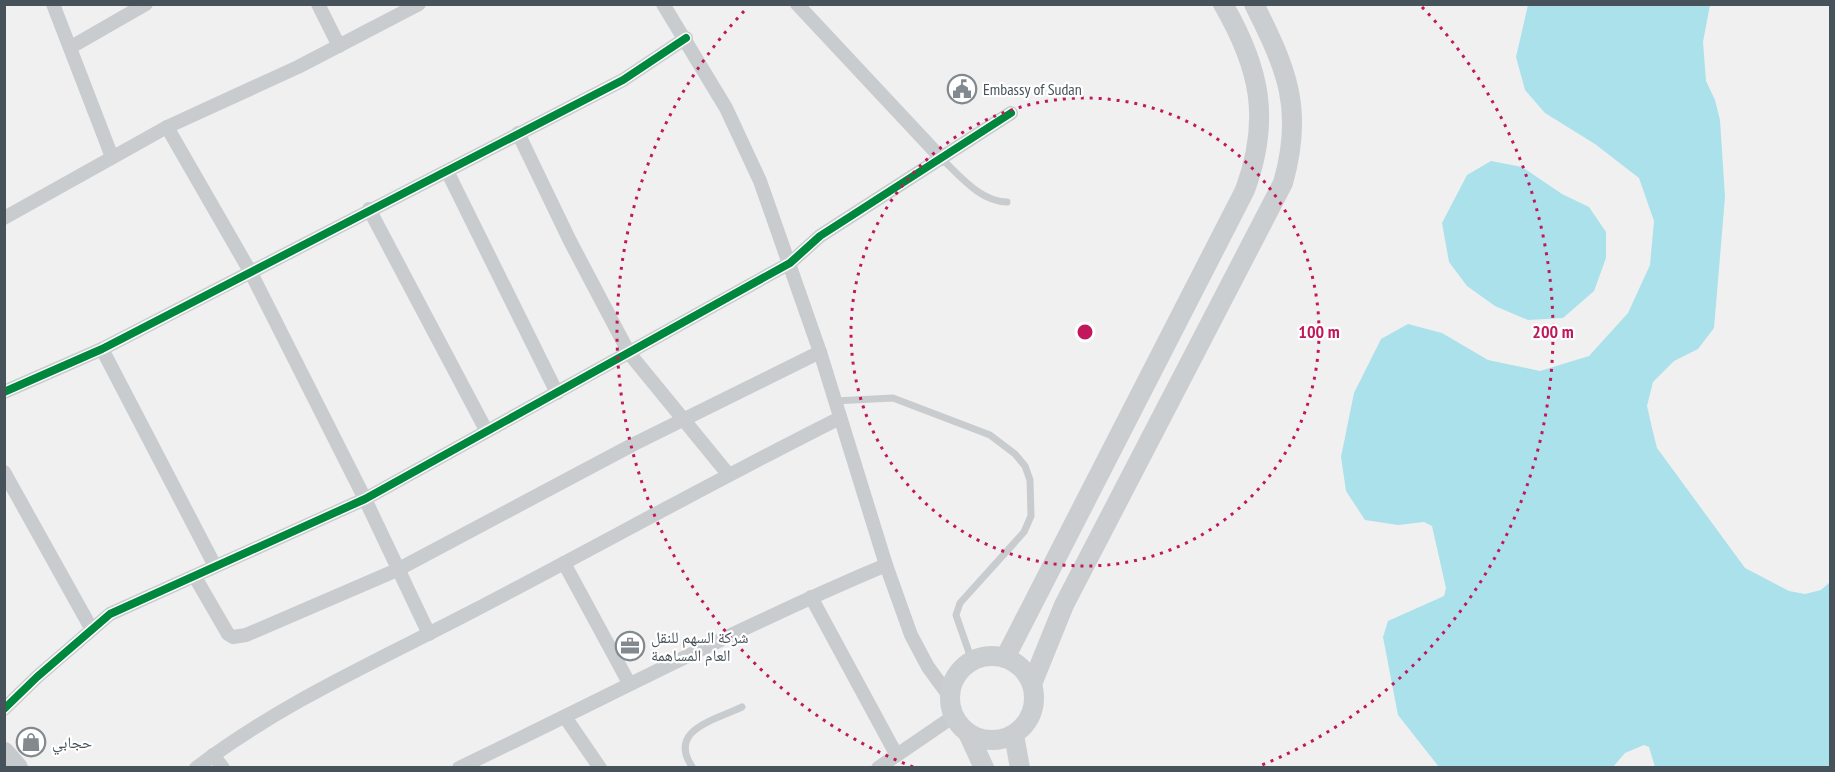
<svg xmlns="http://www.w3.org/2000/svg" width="1835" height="772" viewBox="0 0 1835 772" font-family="'PT Sans Narrow','Noto Naskh Arabic',sans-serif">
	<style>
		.water { fill: #aae1eb }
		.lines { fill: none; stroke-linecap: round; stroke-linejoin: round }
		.lane { stroke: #c9ccce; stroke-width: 7 }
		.street { stroke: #c9ccce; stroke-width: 14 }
		.secondary { stroke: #cbced0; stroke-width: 20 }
		.primary { stroke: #c6cacc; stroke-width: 22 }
		.cycleway-casing { stroke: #fff; stroke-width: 11 }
		.cycleway { stroke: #00873e; stroke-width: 8 }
		.ring { fill: none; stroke: #c2185b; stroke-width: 3; stroke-dasharray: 3 6 }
		.labels { text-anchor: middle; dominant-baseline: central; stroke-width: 4.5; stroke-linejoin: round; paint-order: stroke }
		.poi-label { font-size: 16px; fill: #47535b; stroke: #fff; text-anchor: start }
		.centre { fill: #c2185b; stroke: #fff; stroke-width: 3 }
		.ring-label { font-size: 18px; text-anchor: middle; font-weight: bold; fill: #c2185b; stroke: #fff; stroke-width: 4.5; stroke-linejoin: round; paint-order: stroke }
	</style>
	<rect width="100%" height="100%" fill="#f0f0f0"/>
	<!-- water -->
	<g class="water">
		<path d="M 1528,5 L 1710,5 L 1703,42 L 1706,81 L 1715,100 L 1720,120 L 1725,197 L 1714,328 L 1698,349 L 1674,361 L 1653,382 L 1647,406 L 1652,428 L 1657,448 L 1745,568 L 1789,591 L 1805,594 L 1821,590 L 1830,582 L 1830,767 L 1655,767 L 1649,747 L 1644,745 L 1625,753 L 1613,767 L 1439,767 L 1398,715 L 1383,637 L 1388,621 L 1444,596 L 1446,588 L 1432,526 L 1424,522 L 1398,525 L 1365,520 L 1346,491 L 1341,457 L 1354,393 L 1381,339 L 1408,324 L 1442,333 L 1488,360 L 1540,371 L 1589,356 L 1628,313 L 1650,265 L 1654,221 L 1639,178 L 1595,144 L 1545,113 L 1525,90 L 1516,57 Z"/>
		<path d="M 1491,161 L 1522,167 L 1562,194 L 1589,207 L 1606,232 L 1606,258 L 1594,291 L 1563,318 L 1528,320 L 1495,306 L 1467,286 L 1449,262 L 1442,223 L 1467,175 Z"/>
	</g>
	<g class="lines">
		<!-- lane -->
		<g class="lane">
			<path d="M 942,159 C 961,177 980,201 1007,202"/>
			<path d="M 834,401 L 893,398 L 990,435 L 1015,454 L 1025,466 L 1030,480 L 1031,516 L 1024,532 L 960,603 L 956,615 L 972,661"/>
			<path d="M 693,768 C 666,730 715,720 742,707"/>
		</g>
		<!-- street -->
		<g class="street">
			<path d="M 53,4 L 112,157"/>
			<path d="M 318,4 L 339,46"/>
			<path d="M 663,4 L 726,108 L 760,181 L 820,352 L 886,565 L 911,635 L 928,667 L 950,697"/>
			<path d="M 797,4 L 942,159"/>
			<path d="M 71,47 L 146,4"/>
			<path d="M 167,127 L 251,273 L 365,499 L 429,634"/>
			<path d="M 518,133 L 570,241 L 629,353 L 728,474"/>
			<path d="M 447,171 L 557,393"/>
			<path d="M 369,209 L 486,430"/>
			<path d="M 4,218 L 167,127 L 298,67 L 419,4"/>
			<path d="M 102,349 L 215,566"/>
			<path d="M 4,392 L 102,349 L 623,80 L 686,38"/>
			<path d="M 4,472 L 91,628"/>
			<path d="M 564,563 L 629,683"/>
			<path d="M 195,577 L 228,634 L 233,637 L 246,635 L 397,570 L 634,444 L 820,352"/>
			<path d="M 811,597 L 896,754"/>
			<path d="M 4,709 L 37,677 L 110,614 L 365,499 L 790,263 L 820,236 L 1011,113"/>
			<path d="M 565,717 L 600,768"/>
			<path d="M 213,755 L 223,768"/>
			<path d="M 196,768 C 281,703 379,660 473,611 C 596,547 716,480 840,418"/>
			<path d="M 459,768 C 601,700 741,626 886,565"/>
			<path d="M 878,768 L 954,716"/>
		</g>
		<!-- secondary -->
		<g class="secondary">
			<circle cx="992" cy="698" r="42"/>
			<path d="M 1005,658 L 1245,190 C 1271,119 1260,68 1223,4"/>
			<path d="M 1032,684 L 1064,605 L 1283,183 C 1304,109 1287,70 1254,4"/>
			<path d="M 968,733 L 984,768"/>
			<path d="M 1014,735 L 1020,768"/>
		</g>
		<!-- primary -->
		<path class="primary" d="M 4,753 L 17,768"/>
		<!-- cycleway casing -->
		<g class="cycleway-casing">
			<g id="cycleway">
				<path d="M 4,392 L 102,349 L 623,80 L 686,38"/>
				<path d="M 4,709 L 37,677 L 110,614 L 365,499 L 790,263 L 820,236 L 1011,113"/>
			</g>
		</g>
		<!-- cycleway -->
		<use href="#cycleway" class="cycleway"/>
	</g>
	<!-- distance rings -->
	<g class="ring">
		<circle cx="1085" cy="332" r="234"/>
		<path d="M913 767A468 468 0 0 1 748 7M1422 7A468 468 0 0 1 1257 767"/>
	</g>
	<!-- icons -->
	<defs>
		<g id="civic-ring" transform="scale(1.5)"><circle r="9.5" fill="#fff" stroke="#828a8f" stroke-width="1.5"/><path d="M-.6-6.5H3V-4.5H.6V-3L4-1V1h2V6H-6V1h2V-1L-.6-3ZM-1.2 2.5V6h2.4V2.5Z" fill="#828a8f"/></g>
		<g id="office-ring" transform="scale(1.5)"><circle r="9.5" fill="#fff" stroke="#828a8f" stroke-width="1.5"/><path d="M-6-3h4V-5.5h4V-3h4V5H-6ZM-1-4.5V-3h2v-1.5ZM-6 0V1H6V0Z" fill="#828a8f"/></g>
		<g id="shop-ring" transform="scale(1.5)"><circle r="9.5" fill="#fff" stroke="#828a8f" stroke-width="1.5"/><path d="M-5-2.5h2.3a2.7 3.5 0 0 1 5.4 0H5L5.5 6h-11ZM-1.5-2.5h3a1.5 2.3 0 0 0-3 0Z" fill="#828a8f"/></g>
	</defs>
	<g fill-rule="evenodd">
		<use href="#civic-ring" x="962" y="89"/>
		<use href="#office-ring" x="630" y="646"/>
		<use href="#shop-ring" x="31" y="742"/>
	</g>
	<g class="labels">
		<!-- poi labels -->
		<g class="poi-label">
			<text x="983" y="89">Embassy of Sudan</text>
			<text x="651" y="637">شركة السهم للنقل<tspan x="651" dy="18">العام المساهمة</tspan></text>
			<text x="52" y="742">حجابي</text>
		</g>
	</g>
	<circle cx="1085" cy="332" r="9" class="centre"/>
	<g class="ring-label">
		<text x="1319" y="338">100 m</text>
		<text x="1553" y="338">200 m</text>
	</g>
	<!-- border -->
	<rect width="1835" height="772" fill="none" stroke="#47535b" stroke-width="12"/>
</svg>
